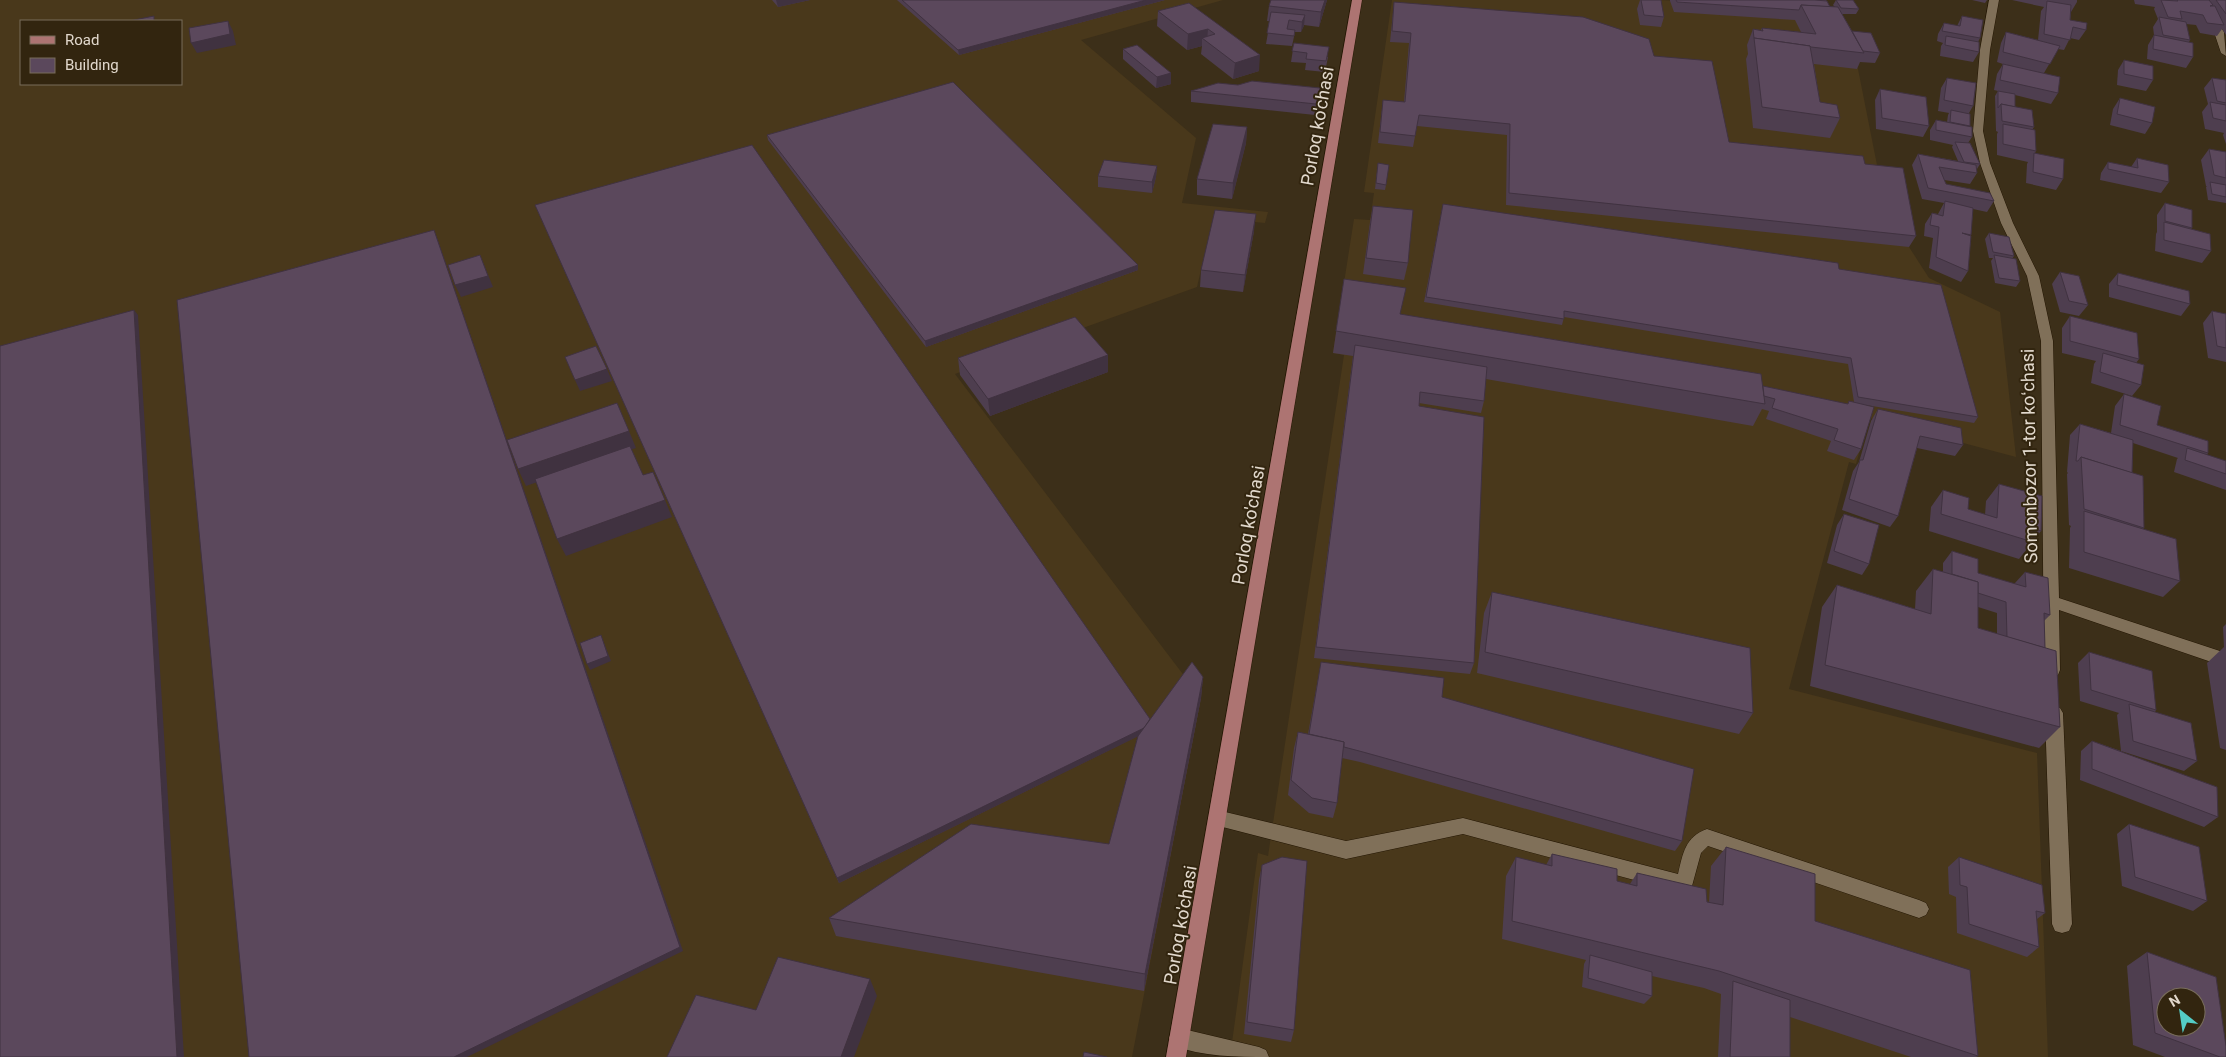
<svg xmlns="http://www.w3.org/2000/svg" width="2226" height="1057" viewBox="0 0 2226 1057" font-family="Roboto,sans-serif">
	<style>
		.built { fill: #49381b; fill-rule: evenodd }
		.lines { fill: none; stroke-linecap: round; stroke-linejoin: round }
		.minor-casing { stroke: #231603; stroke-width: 1 }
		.major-casing { stroke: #231603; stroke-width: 1 }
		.minor { fill: #807059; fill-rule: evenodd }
		.major { fill: #ad7472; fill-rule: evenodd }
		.wall { fill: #4e3e4f; fill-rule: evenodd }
		.shaded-wall { fill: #403240 }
		.building { fill: #5b485c; stroke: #403240; fill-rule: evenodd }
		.labels { text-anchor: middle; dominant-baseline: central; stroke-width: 4; stroke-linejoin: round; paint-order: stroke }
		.street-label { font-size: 18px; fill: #e1d8cc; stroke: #32250f }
	</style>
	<rect width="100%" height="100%" fill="#3c2f19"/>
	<!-- built -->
	<g class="built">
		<path d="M 0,0 L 1223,0 L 1081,40 L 1196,138 L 1182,203 L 1268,212 L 1265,223 L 1213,218 L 1197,287 L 955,374 L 1201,698 L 1132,1057 L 0,1057 ZM 21,21 L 181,21 L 181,84 L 21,84 Z"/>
		<path d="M 1392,0 L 1658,0 L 1823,8 L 1835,23 L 1858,69 L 1877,165 L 1894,168 L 1909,247 L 1929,278 L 2000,312 L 2016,457 L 1869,418 L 1856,464 L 1849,462 L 1789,689 L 2037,753 L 2048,1057 L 1230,1057 L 1258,853 L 1268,856 L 1344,355 L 1333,353 L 1354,219 L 1370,220 L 1374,193 L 1364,192 Z"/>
	</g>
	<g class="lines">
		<!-- minor casing -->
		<g class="minor-casing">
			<g id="minor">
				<path d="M 1989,0 L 1999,0 L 1990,50 L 1983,131 L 1990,163 L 2013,223 L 2039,276 L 2053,341 L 2059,598 L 2226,653 L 2226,667 L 2059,610 L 2060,670 L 2058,675 L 2052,677 L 2046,675 L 2044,670 L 2041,341 L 2027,276 L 2001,223 L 1980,163 L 1973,131 L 1980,50 Z"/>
				<path d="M 2193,0 L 2203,0 L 2224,32 L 2226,56 L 2221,53 L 2214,32 Z"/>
				<path d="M 2054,706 L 2060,708 L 2063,713 L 2072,924 L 2069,931 L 2062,933 L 2055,931 L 2052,924 L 2045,713 L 2048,708 Z"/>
				<path d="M 1217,810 L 1346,841 L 1463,818 L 1678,874 C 1683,853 1685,837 1707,829 L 1919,900 L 1926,903 L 1929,909 L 1926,915 L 1919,918 L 1708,846 L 1701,853 L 1692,886 L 1679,892 L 1463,834 L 1346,859 L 1211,824 L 1208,818 L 1211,812 Z"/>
				<path d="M 1179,1028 L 1259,1047 L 1266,1050 L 1269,1057 C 1236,1057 1203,1057 1172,1045 L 1169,1038 L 1172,1031 Z"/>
			</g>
		</g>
		<!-- major casing -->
		<g class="major-casing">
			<path id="major" d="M 1352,0 L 1362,0 L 1186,1057 L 1166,1057 Z"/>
		</g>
		<!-- minor -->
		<use href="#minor" class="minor"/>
		<!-- major -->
		<use href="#major" class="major"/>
	</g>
	<!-- wall -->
	<g class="wall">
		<path d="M 772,0 L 810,0 L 778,7 Z"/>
		<path d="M 897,0 L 1165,0 L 959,55 Z"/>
		<path d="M 1271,0 L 1327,0 L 1319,27 L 1304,25 L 1301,32 L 1295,32 L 1292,46 L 1266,44 L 1270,21 L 1267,21 L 1269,6 Z"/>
		<path d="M 1640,0 L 1655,0 L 1664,17 L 1661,27 L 1640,25 L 1637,9 Z"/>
		<path d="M 1670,0 L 1826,0 L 1830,7 L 1835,7 L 1833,5 L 1836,0 L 1859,9 L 1856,14 L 1842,14 L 1852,31 L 1880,53 L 1875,63 L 1860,62 L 1857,69 L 1814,64 L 1820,102 L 1840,118 L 1830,138 L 1753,128 L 1746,59 L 1748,54 L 1747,45 L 1753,29 L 1761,30 L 1762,28 L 1801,32 L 1795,20 L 1674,12 L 1670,1 Z"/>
		<path d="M 1972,0 L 1987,0 L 1985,3 Z"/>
		<path d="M 2012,0 L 2077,0 L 2077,2 L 2071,12 L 2070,20 L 2086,30 L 2079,40 L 2070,38 L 2064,50 L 2058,49 L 2044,73 L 2058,93 L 2051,104 L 2015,95 L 2015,107 L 2034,127 L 2032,130 L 2036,151 L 2035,153 L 2063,179 L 2056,190 L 2026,183 L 2027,164 L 2028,162 L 1997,155 L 1997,134 L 1998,132 L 1996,131 L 1995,96 L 1998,91 L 1994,90 L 1997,74 L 2003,64 L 1997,62 L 2001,43 L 2006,32 L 2038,40 L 2041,11 L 2044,7 Z"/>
		<path d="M 2134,0 L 2226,0 L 2226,35 L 2222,29 L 2217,36 L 2200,33 L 2196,25 L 2186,24 L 2190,40 L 2189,42 L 2193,57 L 2186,68 L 2147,59 L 2148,45 L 2154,35 L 2153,27 L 2158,19 L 2154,9 L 2155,7 L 2135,4 Z"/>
		<path d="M 1394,2 L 1654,56 L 1729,142 L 1865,164 L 1916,236 L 1909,247 L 1506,205 L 1507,135 L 1417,126 L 1413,147 L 1378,143 L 1383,100 L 1404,102 L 1409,43 L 1390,42 Z"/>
		<path d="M 1189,3 L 1259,71 L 1233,79 L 1201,54 L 1202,46 L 1187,50 L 1157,26 L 1158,11 Z"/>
		<path d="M 1962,16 L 1980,38 L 1978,42 L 1979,52 L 1973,62 L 1940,56 L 1941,46 L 1943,43 L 1937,41 L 1938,34 L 1944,23 L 1957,26 Z"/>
		<path d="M 1294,43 L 1328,57 L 1325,72 L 1305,70 L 1306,63 L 1291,62 Z"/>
		<path d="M 1123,49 L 1171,73 L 1171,84 L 1156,88 L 1123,59 Z"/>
		<path d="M 2124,60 L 2153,80 L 2146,91 L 2117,85 L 2118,70 Z"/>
		<path d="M 1947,78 L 1973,106 L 1969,113 L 1969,126 L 1972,137 L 1968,143 L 1980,164 L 1977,169 L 1977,173 L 1970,184 L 1944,180 L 1946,184 L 1994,201 L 1987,212 L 1973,209 L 1968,271 L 1961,282 L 1929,268 L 1933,238 L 1924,236 L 1925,224 L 1932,213 L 1938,214 L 1944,203 L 1922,199 L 1912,165 L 1918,154 L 1958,161 L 1952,147 L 1953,145 L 1930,140 L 1930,130 L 1936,120 L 1947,122 L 1948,115 L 1949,113 L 1938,111 L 1941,88 Z"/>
		<path d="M 2212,78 L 2226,80 L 2226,144 L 2223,135 L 2224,133 L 2205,129 L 2202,112 L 2208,104 L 2204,88 Z"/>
		<path d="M 1880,89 L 1929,126 L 1923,137 L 1876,129 L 1875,100 Z"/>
		<path d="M 1191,91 L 1318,98 L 1315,115 L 1191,102 Z"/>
		<path d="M 2120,98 L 2152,123 L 2145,134 L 2110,125 L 2113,109 Z"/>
		<path d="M 1247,127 L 1246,143 L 1232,199 L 1197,195 L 1197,179 Z"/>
		<path d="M 767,135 L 1138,265 L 1138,270 L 926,347 L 768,140 Z"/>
		<path d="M 2209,149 L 2226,152 L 2226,203 L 2208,200 L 2206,187 L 2207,186 L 2206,186 L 2201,160 Z"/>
		<path d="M 2137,158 L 2169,182 L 2161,193 L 2100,180 L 2101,173 L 2108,162 L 2131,167 Z"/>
		<path d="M 1378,163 L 1386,185 L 1385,190 L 1375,189 Z"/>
		<path d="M 1157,166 L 1156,177 L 1152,193 L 1098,187 L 1098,176 Z"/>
		<path d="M 2165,203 L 2192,228 L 2191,229 L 2211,251 L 2202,263 L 2155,251 L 2156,234 L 2157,232 L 2157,215 Z"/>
		<path d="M 1443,204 L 1839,269 L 1978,417 L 1974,423 L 1866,405 L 1861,449 L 1854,460 L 1827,451 L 1831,441 L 1766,419 L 1769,411 L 1762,409 L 1753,426 L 1486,379 L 1484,401 L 1481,413 L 1419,403 L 1419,406 L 1474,663 L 1470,674 L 1314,658 L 1353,356 L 1333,353 L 1344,279 L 1400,314 L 1763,386 L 1847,404 L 1849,401 L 1854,402 L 1848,364 L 1564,317 L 1562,325 L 1424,302 Z"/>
		<path d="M 535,205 L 1150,719 L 1203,677 L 1201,698 L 1144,991 L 836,936 L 829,918 L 1109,844 L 1138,736 L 839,883 Z"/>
		<path d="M 1373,206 L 1408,263 L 1404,280 L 1363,274 L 1370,222 Z"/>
		<path d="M 1254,231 L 1243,292 L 1200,287 L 1201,270 Z"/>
		<path d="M 1989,233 L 2014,256 L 2012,259 L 2020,281 L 2016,287 L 1995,283 L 1991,261 L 1993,258 L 1989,258 L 1985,239 Z"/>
		<path d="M 2060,272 L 2088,305 L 2079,316 L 2060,312 L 2052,284 Z"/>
		<path d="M 2118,273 L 2190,304 L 2181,316 L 2109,297 L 2109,284 Z"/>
		<path d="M 2212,311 L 2226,314 L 2226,362 L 2208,358 L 2203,323 Z"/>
		<path d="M 2070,316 L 2139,359 L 2136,363 L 2141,385 L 2132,396 L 2091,383 L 2094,364 L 2096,361 L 2062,353 L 2062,328 Z"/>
		<path d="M 958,358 L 1108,372 L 990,416 L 960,375 Z"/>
		<path d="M 2124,394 L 2157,425 L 2208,453 L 2207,455 L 2226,461 L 2226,490 L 2174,472 L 2177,459 L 2178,458 L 2133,443 L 2132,473 L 2144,528 L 2143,529 L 2180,581 L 2163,597 L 2069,568 L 2070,528 L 2071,526 L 2069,525 L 2067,474 L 2068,473 L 2067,472 L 2070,435 L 2080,424 L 2111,433 L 2115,406 Z"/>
		<path d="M 1878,409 L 1963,445 L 1955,456 L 1917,448 L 1898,516 L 1890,527 L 1842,510 L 1853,471 L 1859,462 L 1871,421 Z"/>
		<path d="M 1999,484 L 2041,531 L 2019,559 L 1929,531 L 1931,507 L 1943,490 L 1968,509 L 1985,515 L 1986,501 Z"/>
		<path d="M 1844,514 L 1869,564 L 1862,575 L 1827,563 L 1837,525 Z"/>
		<path d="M 1952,551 L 1978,573 L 2015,584 L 2015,583 L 2025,572 L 2050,615 L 2044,621 L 2045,648 L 2060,727 L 2039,748 L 1810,686 L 1822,607 L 1837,585 L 1915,609 L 1916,591 L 1933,569 L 1943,572 L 1943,563 ZM 1978,607 L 1997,613 L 1997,634 L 1978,628 Z"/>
		<path d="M 1492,592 L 1753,713 L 1739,734 L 1477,673 L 1484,613 Z"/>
		<path d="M 2226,624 L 2226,750 L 2220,748 L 2207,663 L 2224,647 L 2223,627 Z"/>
		<path d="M 2089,652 L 2156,710 L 2155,712 L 2197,761 L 2184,771 L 2121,751 L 2218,817 L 2204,827 L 2080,780 L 2081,751 L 2092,741 L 2121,751 L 2117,715 L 2119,713 L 2080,701 L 2078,663 Z"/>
		<path d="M 1321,662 L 1442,697 L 1682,841 L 1675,851 L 1360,762 L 1342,758 L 1337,803 L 1333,818 L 1309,813 L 1288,795 L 1294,748 L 1298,732 L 1308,734 Z"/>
		<path d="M 2129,824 L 2207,901 L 2193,911 L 2122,886 L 2117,834 Z"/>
		<path d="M 1726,847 L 1815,921 L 1978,1056 L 1976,1057 L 1911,1057 L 1790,1017 L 1790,1057 L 1718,1057 L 1721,994 L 1704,988 L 1652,976 L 1652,996 L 1644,1004 L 1582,987 L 1584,964 L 1586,960 L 1502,939 L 1506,876 L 1516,857 L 1546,865 L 1552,854 L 1617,881 L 1630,884 L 1637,873 L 1709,902 L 1711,866 Z"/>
		<path d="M 1959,857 L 2045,913 L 2037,919 L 2039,947 L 2027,957 L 1957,933 L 1956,897 L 1949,894 L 1948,867 Z"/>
		<path d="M 1262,865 L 1294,1030 L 1291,1042 L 1244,1034 L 1259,880 Z"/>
		<path d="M 2147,952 L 2226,1057 L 2165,1057 L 2133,1045 L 2127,966 Z"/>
	</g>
	<!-- shaded-wall -->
	<g class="shaded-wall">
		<path d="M 776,0 L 810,0 L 778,7 Z"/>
		<path d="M 1146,0 L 1165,0 L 959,55 L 958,50 Z"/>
		<path d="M 1325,0 L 1327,0 L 1319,27 L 1321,12 Z"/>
		<path d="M 1305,15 L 1304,26 L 1301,32 L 1302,22 Z"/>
		<path d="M 228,21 L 233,31 L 236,45 L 197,53 L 191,43 Z"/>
		<path d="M 1208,29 L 1207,42 L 1202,38 L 1202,46 L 1187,50 L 1188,34 Z"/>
		<path d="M 1260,55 L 1259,71 L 1233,79 L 1235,63 Z"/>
		<path d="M 1171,73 L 1171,84 L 1156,88 L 1157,77 Z"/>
		<path d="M 1320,88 L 1318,98 L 1315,115 L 1316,104 Z"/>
		<path d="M 1247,127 L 1246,143 L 1232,199 L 1233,183 Z"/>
		<path d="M 1157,166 L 1156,177 L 1152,193 L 1152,182 Z"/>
		<path d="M 1256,214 L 1254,231 L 1243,292 L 1245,275 Z"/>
		<path d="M 434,230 L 436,235 L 683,951 L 467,1057 L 454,1057 Z"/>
		<path d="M 480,255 L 493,287 L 461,297 L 455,285 Z"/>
		<path d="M 1138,265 L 1138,270 L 926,347 L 925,341 Z"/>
		<path d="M 134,310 L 138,315 L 184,1057 L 177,1057 Z"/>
		<path d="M 1108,355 L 1108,372 L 990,416 L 988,399 Z"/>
		<path d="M 607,369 L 612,381 L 580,391 L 575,380 Z"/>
		<path d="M 629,431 L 636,448 L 526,486 L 518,469 Z"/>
		<path d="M 665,500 L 672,517 L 566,556 L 557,539 Z"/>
		<path d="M 601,635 L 611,661 L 590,670 L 587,664 Z"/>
		<path d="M 1203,677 L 1201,698 L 1144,991 L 1145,974 Z"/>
		<path d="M 1154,723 L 1153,729 L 839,883 L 837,878 Z"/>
		<path d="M 870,979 L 877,996 L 854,1057 L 841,1057 Z"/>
	</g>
	<!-- building -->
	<g class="building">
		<path d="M 902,0 L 1146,0 L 958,50 Z"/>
		<path d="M 1271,0 L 1325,0 L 1321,12 L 1269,6 Z"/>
		<path d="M 1641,0 L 1661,0 L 1664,17 L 1644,15 Z"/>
		<path d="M 1676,0 L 1815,0 L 1827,1 L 1830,7 L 1801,5 L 1799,10 L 1677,2 Z"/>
		<path d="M 1836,0 L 1853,0 L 1859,9 L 1841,8 Z"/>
		<path d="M 2161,0 L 2178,1 L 2177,0 L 2209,0 L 2213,5 L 2210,6 L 2215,6 L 2224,25 L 2207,23 L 2203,15 L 2180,11 L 2182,19 L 2168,17 Z"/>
		<path d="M 2216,0 L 2226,0 L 2226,14 Z"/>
		<path d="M 2047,1 L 2071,5 L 2070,20 L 2087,23 L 2086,30 L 2073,27 L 2070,40 L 2044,34 Z"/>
		<path d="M 1394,2 L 1583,17 L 1649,39 L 1654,56 L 1712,61 L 1729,142 L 1863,156 L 1865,164 L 1903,168 L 1916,236 L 1509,193 L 1510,124 L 1419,115 L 1415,136 L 1380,132 L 1383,100 L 1405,102 L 1411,33 L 1392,31 Z"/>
		<path d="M 1189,3 L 1260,55 L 1235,63 L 1202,38 L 1215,34 L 1208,29 L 1188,34 L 1158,11 Z"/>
		<path d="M 1801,5 L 1838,7 L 1864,53 L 1811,47 L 1810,46 L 1754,38 L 1753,29 L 1763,31 L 1762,28 L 1816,34 Z"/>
		<path d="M 1271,12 L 1305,15 L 1302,22 L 1289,20 L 1287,29 L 1295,30 L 1294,36 L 1267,33 Z"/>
		<path d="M 154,16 L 154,21 L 129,21 Z"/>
		<path d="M 1962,16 L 1983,20 L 1980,38 L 1942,31 L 1944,23 L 1960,26 Z"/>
		<path d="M 2159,17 L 2186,22 L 2190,40 L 2163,35 Z"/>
		<path d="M 228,21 L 230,34 L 191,43 L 189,28 Z"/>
		<path d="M 1852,31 L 1871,33 L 1880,53 L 1863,51 Z"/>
		<path d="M 2006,32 L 2060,46 L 2050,64 L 2003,52 Z"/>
		<path d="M 2154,35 L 2193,43 L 2193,57 L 2153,49 Z"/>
		<path d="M 1946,36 L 1979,42 L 1979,52 L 1945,45 Z"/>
		<path d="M 1754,38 L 1810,46 L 1820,102 L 1837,105 L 1840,118 L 1762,107 Z"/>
		<path d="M 1294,43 L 1329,47 L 1326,61 L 1306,59 L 1307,53 L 1292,51 Z"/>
		<path d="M 1137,45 L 1171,73 L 1157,77 L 1123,49 Z"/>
		<path d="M 2124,60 L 2153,66 L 2153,80 L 2124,74 Z"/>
		<path d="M 2003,64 L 2060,77 L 2058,93 L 2000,80 Z"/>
		<path d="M 1947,78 L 1976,83 L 1973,106 L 1944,100 Z"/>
		<path d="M 2212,78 L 2226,80 L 2226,103 L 2217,101 Z"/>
		<path d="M 1252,81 L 1320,88 L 1316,104 L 1191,91 L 1218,83 L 1238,85 Z"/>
		<path d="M 953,82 L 1138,265 L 925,341 L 767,135 Z"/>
		<path d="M 1880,89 L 1926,97 L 1929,126 L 1882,118 Z"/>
		<path d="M 1998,91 L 2015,94 L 2015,107 L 2001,104 L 1998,108 Z"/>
		<path d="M 2120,98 L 2155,107 L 2152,123 L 2117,114 Z"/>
		<path d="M 2210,102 L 2226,105 L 2226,121 L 2213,118 Z"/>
		<path d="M 2001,104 L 2032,110 L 2034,127 L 2002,121 Z"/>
		<path d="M 1951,110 L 1970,114 L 1970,126 L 1950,122 Z"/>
		<path d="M 1936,120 L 1972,127 L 1972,137 L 1936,130 Z"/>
		<path d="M 1213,124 L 1247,127 L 1233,183 L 1197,179 Z"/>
		<path d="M 2003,124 L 2035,130 L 2036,151 L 2003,144 Z"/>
		<path d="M 1955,142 L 1970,143 L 1980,164 L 1964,162 Z"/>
		<path d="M 752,145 L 1150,719 L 1144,728 L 837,878 L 535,205 Z"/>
		<path d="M 2209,149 L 2226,152 L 2226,178 L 2214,175 Z"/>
		<path d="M 2034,153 L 2064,159 L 2063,179 L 2033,172 Z"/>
		<path d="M 1918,154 L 1976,165 L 1977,173 L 1939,167 L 1946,184 L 1990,193 L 1994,201 L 1928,188 Z"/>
		<path d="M 2137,158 L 2168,165 L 2169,182 L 2108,169 L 2108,162 L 2138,168 Z"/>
		<path d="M 1104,160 L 1157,166 L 1152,182 L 1098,176 Z"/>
		<path d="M 1378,163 L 1389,165 L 1386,185 L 1376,183 Z"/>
		<path d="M 2210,182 L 2226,185 L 2226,197 L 2212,194 Z"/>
		<path d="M 1945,201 L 1973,208 L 1971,235 L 1962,233 L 1971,236 L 1968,271 L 1936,257 L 1939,227 L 1930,225 L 1932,213 L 1943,216 Z"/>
		<path d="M 2165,203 L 2192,210 L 2192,228 L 2165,221 Z"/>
		<path d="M 1443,204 L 1838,263 L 1839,269 L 1941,285 L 1978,417 L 1858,397 L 1851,358 L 1564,311 L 1564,319 L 1426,297 Z"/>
		<path d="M 1373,206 L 1413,210 L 1408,263 L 1366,258 Z"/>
		<path d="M 1215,210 L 1256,214 L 1245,275 L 1201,270 Z"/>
		<path d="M 2164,222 L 2210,234 L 2211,251 L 2164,240 Z"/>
		<path d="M 434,230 L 680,947 L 454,1057 L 249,1057 L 177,300 Z"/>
		<path d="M 1989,233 L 2009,237 L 2014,256 L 1993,252 Z"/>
		<path d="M 480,255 L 488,276 L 455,285 L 448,265 Z"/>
		<path d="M 1994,255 L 2016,259 L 2020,281 L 1999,278 Z"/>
		<path d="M 2060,272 L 2079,276 L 2088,305 L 2069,301 Z"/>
		<path d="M 2118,273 L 2189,291 L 2190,304 L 2117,285 Z"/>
		<path d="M 1344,279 L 1406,288 L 1400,314 L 1761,374 L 1765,404 L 1336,331 Z"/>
		<path d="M 134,310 L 177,1057 L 0,1057 L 0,346 Z"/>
		<path d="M 2212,311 L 2226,314 L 2226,348 L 2217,346 Z"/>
		<path d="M 2070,316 L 2137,333 L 2139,359 L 2070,341 Z"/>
		<path d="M 1075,317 L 1108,355 L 988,399 L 958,358 Z"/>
		<path d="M 1355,345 L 1487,367 L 1484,401 L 1420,392 L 1419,406 L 1484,417 L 1474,663 L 1316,647 Z"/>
		<path d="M 596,346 L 607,369 L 575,380 L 565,357 Z"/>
		<path d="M 2103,353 L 2144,365 L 2141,385 L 2100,372 Z"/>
		<path d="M 1763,386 L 1848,404 L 1849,401 L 1874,407 L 1861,449 L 1834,440 L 1838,429 L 1772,408 L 1775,399 L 1764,396 Z"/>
		<path d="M 2124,394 L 2161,406 L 2157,425 L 2208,441 L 2208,453 L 2120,425 Z"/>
		<path d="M 617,403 L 629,431 L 518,469 L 507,440 Z"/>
		<path d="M 1878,409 L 1961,428 L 1963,445 L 1920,436 L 1898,516 L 1849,499 L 1860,460 L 1863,460 Z"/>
		<path d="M 2080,424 L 2133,440 L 2132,473 L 2081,457 L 2078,461 L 2076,461 Z"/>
		<path d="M 630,446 L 643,475 L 653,472 L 665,500 L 557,539 L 535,479 Z"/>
		<path d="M 2187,448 L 2226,461 L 2226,474 L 2185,460 Z"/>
		<path d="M 2081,457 L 2143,476 L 2144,528 L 2084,509 Z"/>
		<path d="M 1999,484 L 2042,496 L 2041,531 L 2033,528 L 2033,542 L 1941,514 L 1943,490 L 1969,498 L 1968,509 L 1997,518 Z"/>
		<path d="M 2084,511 L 2176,539 L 2180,581 L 2084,552 Z"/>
		<path d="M 1844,514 L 1879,525 L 1869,564 L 1834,551 Z"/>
		<path d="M 1952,551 L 1978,559 L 1978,573 L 2026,587 L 2025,572 L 2048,578 L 2050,615 L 2044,613 L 2045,648 L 2007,637 L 2006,602 L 1978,593 L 1978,582 L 1952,574 Z"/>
		<path d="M 1933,569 L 1978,582 L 1978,628 L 2056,651 L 2060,727 L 1825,665 L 1837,585 L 1931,614 Z"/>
		<path d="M 1492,592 L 1750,648 L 1753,713 L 1485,652 Z"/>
		<path d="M 601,635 L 608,656 L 587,664 L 580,643 Z"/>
		<path d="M 2089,652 L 2152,671 L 2156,710 L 2091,690 Z"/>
		<path d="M 1192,662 L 1203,677 L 1145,974 L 829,918 L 971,824 L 1109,844 L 1138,736 Z"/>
		<path d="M 1321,662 L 1444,678 L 1442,697 L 1694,769 L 1682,841 L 1363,752 L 1344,747 L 1344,742 L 1309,734 Z"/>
		<path d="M 2129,704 L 2191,723 L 2197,761 L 2133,741 Z"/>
		<path d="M 1298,732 L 1344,742 L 1337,803 L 1312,798 L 1291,780 Z"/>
		<path d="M 2092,741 L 2217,787 L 2218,817 L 2092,769 Z"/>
		<path d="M 2129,824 L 2199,847 L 2207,901 L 2135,877 Z"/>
		<path d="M 1726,847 L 1815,874 L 1815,921 L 1970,970 L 1978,1056 L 1719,971 L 1512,921 L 1516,857 L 1552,866 L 1552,854 L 1617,869 L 1617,881 L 1637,886 L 1637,873 L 1706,889 L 1707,902 L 1723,905 Z"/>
		<path d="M 1282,857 L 1307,861 L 1294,1030 L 1247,1022 L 1262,865 Z"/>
		<path d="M 1959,857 L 2042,885 L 2045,913 L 2036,911 L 2039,947 L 1969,924 L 1967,887 L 1960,885 Z"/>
		<path d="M 2147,952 L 2216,977 L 2226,1046 L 2226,1057 L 2220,1057 L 2155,1033 ZM 2166,997 L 2196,997 L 2196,1027 L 2166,1027 Z"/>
		<path d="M 1590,955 L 1652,972 L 1652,996 L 1588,978 Z"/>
		<path d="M 778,957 L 870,979 L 841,1057 L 667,1057 L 696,995 L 756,1010 Z"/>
		<path d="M 1733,981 L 1790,1000 L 1790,1057 L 1730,1057 Z"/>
		<path d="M 1084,1052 L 1107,1057 L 1083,1057 Z"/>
	</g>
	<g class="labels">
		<!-- street labels -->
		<g class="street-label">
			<text transform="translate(1317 126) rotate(-80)">Porloq ko'chasi</text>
			<text transform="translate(2029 456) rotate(-91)">Somonbozor 1-tor koʻchasi</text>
			<text transform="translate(1248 525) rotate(-80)">Porloq ko'chasi</text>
			<text transform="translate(1180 925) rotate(-80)">Porloq ko'chasi</text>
		</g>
	</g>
	<!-- legend -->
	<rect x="20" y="20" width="162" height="65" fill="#32250f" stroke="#786d5b"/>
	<rect x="30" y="36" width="25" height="8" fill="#ad7472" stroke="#786d5b"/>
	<text x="65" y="45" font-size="15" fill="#e1d8cc">Road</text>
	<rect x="30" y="58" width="25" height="15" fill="#5b485c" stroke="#786d5b"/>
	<text x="65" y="70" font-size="15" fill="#e1d8cc">Building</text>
	<!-- north arrow -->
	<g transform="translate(2181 1012) rotate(330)"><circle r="24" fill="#32250f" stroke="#786d5b"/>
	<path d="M0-4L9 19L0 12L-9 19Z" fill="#54cdc7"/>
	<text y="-8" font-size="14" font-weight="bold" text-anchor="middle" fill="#e1d8cc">N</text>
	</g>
</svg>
